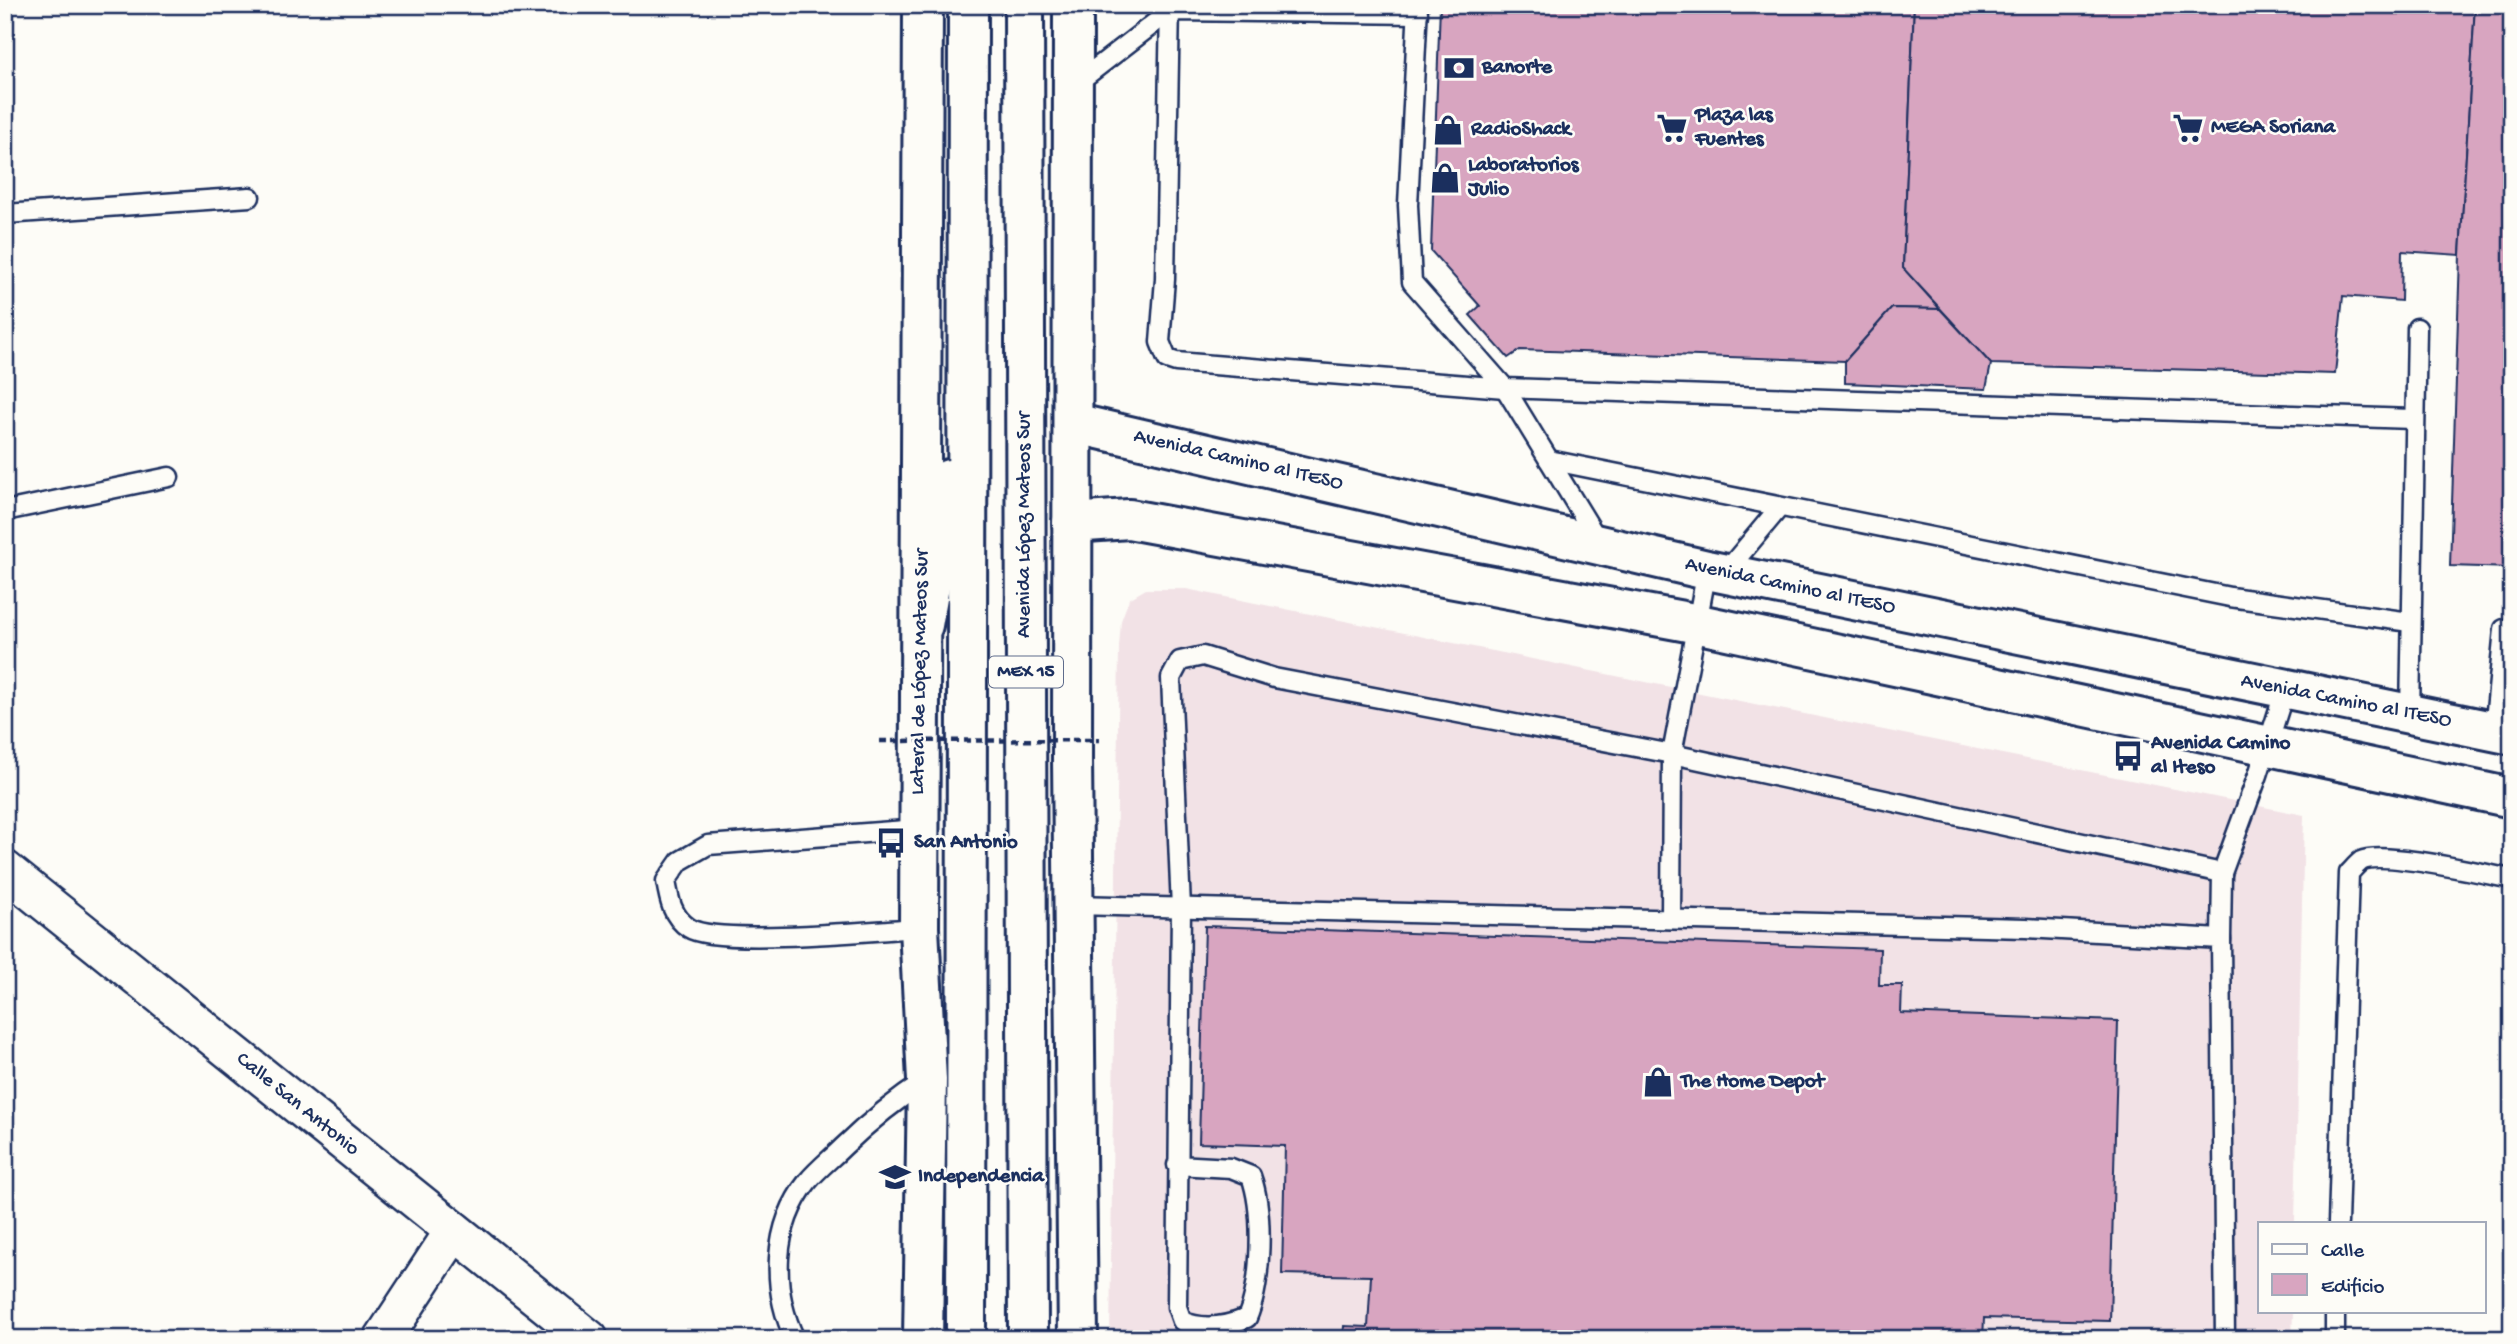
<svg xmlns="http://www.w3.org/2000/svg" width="2517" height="1344" viewBox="0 0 2517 1344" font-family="'Gochi Hand',sans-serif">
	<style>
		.built { fill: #f2e2e6 }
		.building { fill: #d8a5c0; stroke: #1b2f5e; stroke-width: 2 }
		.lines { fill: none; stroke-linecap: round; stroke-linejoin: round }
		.service-casing { stroke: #1b2f5e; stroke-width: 23 }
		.minor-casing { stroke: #1b2f5e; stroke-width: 42 }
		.secondary-casing { stroke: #1b2f5e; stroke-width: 44 }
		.primary-casing { stroke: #1b2f5e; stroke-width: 44 }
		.service { stroke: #fdfcf7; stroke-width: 18 }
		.minor { stroke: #fdfcf7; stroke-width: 37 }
		.secondary { stroke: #fdfcf7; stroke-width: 38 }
		.primary { stroke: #fdfcf7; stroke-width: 38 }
		.path-bridge { stroke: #1b2f5e; stroke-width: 4.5; stroke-dasharray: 7 5; stroke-linecap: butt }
		.labels { text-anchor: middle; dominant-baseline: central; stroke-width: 5; stroke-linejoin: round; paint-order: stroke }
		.shield { fill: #fdfcf7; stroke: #5f6c8c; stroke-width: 2 }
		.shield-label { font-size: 19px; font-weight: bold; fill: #1b2f5e }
		.poi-label { font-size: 21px; font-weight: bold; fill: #1b2f5e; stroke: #fdfcf7; text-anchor: start }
		.street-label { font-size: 21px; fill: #1b2f5e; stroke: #fdfcf7 }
	</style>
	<rect width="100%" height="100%" fill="#fdfcf7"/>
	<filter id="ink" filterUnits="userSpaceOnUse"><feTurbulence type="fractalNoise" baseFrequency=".0143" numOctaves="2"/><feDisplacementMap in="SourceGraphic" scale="14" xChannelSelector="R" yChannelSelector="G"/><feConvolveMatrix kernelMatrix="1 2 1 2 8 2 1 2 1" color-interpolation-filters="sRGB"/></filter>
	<g filter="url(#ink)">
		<!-- built -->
		<path class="built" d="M 1146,589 L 1186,589 L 2304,815 L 2295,1223 L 2260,1223 L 2260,1311 L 2293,1311 L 2292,1339 L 1110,1339 L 1119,647 L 1121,621 L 1129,599 Z"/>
		<!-- building -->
		<g class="building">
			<path d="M 1440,5 L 1914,5 L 1903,268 L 1940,309 L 1892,308 L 1845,361 L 1520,350 L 1508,358 L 1470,315 L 1480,306 L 1431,251 Z"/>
			<path d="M 1914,5 L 2475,5 L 2460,255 L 2402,251 L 2401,301 L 2343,296 L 2335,374 L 1991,364 L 1903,268 Z"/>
			<path d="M 2475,5 L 2512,5 L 2512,568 L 2450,566 L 2460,255 Z"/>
			<path d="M 1892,308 L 1940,309 L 1991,364 L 1986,389 L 1845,383 L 1845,361 Z"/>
			<path d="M 1205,926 L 1880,949 L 1879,985 L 1902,985 L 1901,1013 L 2118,1021 L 2110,1321 L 1984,1318 L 1983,1339 L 1343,1339 L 1344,1326 L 1368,1327 L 1371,1276 L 1282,1274 L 1285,1146 L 1199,1143 Z"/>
		</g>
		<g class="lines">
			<!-- service casing -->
			<g class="service-casing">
				<g id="service">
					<path d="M 1170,5 L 1165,279 L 1160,342 L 1167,359 L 1176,362 L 1505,388 L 2413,419"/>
					<path d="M 1418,5 L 1408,205 L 1412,282 L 1505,388 L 1599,542"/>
					<path d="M 1073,86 L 1170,11 L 1418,14"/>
					<path d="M 5,214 L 250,197"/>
					<path d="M 1549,460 L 2230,597 L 2410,622"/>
					<path d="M 5,511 L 169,477"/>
					<path d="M 1724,574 L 1779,508"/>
					<path d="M 2410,714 L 2417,328"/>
					<path d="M 2494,731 L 2504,629 L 2512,631"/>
					<path d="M 919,829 L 708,845 L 680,861 L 666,881 C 669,899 672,917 689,928 C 716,946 877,930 919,928"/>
					<path d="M 1074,905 L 2026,928 L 2221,939 L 2225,1339"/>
					<path d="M 1671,919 L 1672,754 L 1707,570"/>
					<path d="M 2221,939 L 2222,873"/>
					<path d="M 1177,1165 L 1231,1168 L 1251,1176 C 1264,1212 1262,1283 1247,1318 C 1227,1326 1204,1331 1182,1321 L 1177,1307 L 1181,908 L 1171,678 L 1180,661 L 1203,656 L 1274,678 L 1672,754 L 2222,873 L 2258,775 L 2285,690"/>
					<path d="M 2338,1223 L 2349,873 C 2353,869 2357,864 2361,861 C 2381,850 2485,874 2512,879"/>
					<path d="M 795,1339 C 771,1289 772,1226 808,1181 C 818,1169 832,1158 843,1147 C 870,1121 896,1100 927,1080"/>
					<path d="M 2335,1339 L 2335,1311"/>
				</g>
			</g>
			<!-- minor casing -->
			<g class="minor-casing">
				<g id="minor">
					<path d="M 5,870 L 589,1339"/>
					<path d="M 383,1339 L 454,1231"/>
				</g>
			</g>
			<!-- secondary casing -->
			<g class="secondary-casing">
				<g id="secondary">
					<path d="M 1073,5 L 1072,759 L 1078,1339"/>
					<path d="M 1073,423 L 1707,570 L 2512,735"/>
					<path d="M 1072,523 L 1129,519 L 1699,624 L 2512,798"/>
					<path d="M 923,1339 L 927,1080 L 919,928 L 923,5"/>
				</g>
			</g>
			<!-- primary casing -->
			<g class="primary-casing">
				<g id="primary">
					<path d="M 1024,5 L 1028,1339"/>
					<path d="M 923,625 L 949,479"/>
					<path d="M 966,1339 L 968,5"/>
				</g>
			</g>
			<!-- service -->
			<use href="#service" class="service"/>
			<!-- minor -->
			<use href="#minor" class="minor"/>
			<!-- secondary -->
			<use href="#secondary" class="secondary"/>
			<!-- primary -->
			<use href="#primary" class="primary"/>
			<!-- path-bridge -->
			<path class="path-bridge" d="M 880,741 L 1099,740"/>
		</g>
	</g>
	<!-- icons -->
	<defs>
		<g id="bank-bare" transform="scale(2.415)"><path d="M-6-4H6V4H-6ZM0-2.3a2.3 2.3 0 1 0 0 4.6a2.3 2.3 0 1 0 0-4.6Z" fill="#1b2f5e" stroke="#fdfcf7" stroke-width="2.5" paint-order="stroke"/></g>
		<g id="supermarket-bare" transform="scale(2.415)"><path d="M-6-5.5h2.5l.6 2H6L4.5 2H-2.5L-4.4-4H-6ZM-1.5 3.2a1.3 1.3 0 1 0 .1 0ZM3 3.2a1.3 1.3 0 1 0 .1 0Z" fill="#1b2f5e" stroke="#fdfcf7" stroke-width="2.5" paint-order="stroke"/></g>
		<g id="shop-bare" transform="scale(2.415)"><path d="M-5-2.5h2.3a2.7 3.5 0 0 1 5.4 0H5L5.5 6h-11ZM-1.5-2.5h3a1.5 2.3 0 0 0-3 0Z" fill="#1b2f5e" stroke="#fdfcf7" stroke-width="2.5" paint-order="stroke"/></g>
		<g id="bus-bare" transform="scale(2.415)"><path d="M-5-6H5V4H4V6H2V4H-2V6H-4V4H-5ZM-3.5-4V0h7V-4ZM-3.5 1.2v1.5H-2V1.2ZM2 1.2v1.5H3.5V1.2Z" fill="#1b2f5e" stroke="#fdfcf7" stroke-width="2.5" paint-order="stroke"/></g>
		<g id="school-bare" transform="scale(2.415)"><path d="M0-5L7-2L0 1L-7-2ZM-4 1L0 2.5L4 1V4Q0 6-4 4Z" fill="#1b2f5e" stroke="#fdfcf7" stroke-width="2.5" paint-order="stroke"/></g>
	</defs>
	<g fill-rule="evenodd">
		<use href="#bank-bare" x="1459" y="68"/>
		<use href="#supermarket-bare" x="1672" y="128"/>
		<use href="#supermarket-bare" x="2188" y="128"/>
		<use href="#shop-bare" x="1448" y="130"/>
		<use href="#shop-bare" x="1445" y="178"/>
		<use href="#bus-bare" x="2128" y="756"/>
		<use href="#bus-bare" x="891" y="843"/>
		<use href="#shop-bare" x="1658" y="1082"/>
		<use href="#school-bare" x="895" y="1177"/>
	</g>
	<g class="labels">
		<!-- shield labels -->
		<rect class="shield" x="989" y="656.5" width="74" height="31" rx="5"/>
		<g class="shield-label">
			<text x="1026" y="672">MEX 15</text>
		</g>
		<!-- poi labels -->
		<g class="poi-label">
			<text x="1482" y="68">Banorte</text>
			<text x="1695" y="116">Plaza las<tspan x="1695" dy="24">Fuentes</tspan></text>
			<text x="2211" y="128">MEGA Soriana</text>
			<text x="1471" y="130">RadioShack</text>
			<text x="1468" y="166">Laboratorios<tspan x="1468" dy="24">Julio</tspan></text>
			<text x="2151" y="744">Avenida Camino<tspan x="2151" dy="24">al Iteso</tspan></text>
			<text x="914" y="843">San Antonio</text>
			<text x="1681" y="1082">The Home Depot</text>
			<text x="918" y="1177">Independencia</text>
		</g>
		<!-- street labels -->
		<g class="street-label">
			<text transform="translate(1238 461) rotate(13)">Avenida Camino al ITESO</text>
			<text transform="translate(1025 525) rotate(-90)">Avenida López Mateos Sur</text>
			<text transform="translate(1790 587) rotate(12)">Avenida Camino al ITESO</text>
			<text transform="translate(921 672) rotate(-89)">Lateral de López Mateos Sur</text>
			<text transform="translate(2346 702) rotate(11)">Avenida Camino al ITESO</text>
			<text transform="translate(297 1105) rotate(39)">Calle San Antonio</text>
		</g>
	</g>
	<!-- margin -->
	<rect width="2517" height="1344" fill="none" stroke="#fdfcf7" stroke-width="28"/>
	<rect x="14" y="14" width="2489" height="1316" fill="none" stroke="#1b2f5e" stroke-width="2.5" filter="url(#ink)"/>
	<!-- legend -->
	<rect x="2258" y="1222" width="228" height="91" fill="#fdfcf7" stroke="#a3aaba" stroke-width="2"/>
	<rect x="2272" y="1244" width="35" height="10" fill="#fdfcf7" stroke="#a3aaba" stroke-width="2"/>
	<text x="2321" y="1256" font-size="21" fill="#1b2f5e">Calle</text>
	<rect x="2272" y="1274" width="35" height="21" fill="#d8a5c0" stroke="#a3aaba" stroke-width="2"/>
	<text x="2321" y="1292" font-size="21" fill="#1b2f5e">Edificio</text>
</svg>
